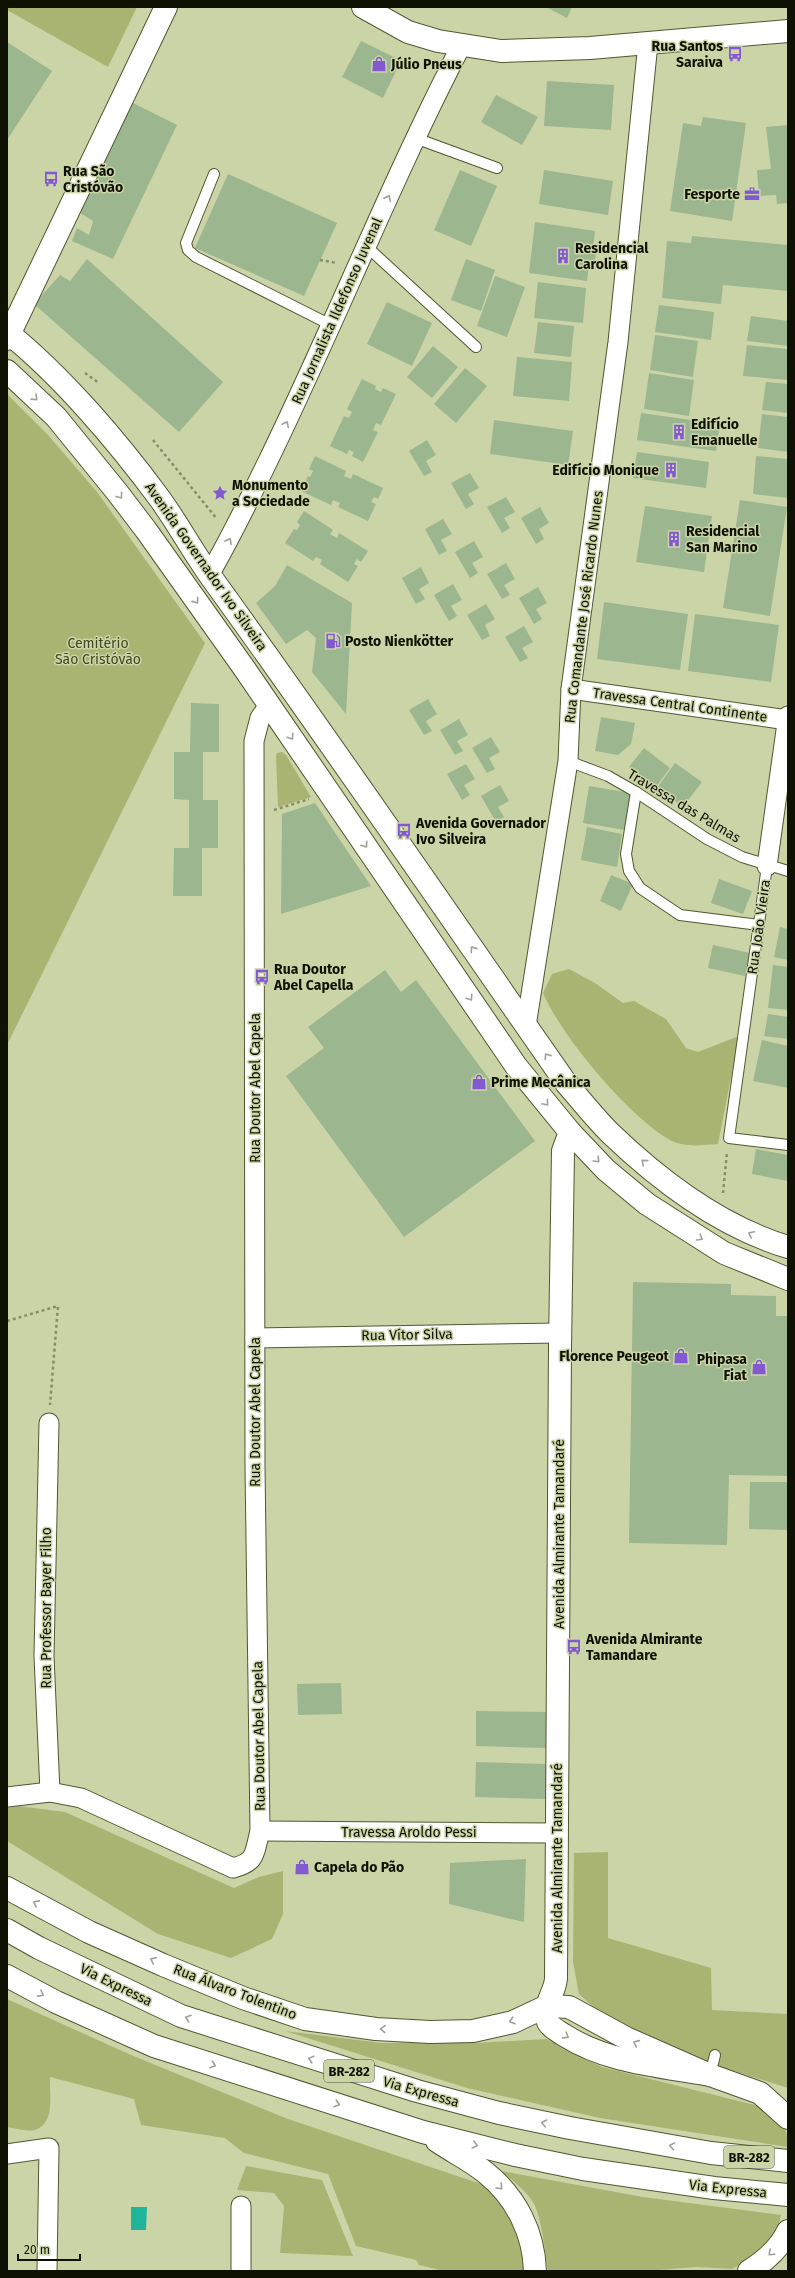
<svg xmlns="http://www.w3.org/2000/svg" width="795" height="2278" viewBox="0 0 795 2278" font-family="'Fira Sans',sans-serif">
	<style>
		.green { fill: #a9b473 }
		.water { fill: #20b59a }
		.building { fill: #9cb690 }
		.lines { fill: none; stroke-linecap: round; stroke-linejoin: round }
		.service-casing { stroke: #51572f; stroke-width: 12 }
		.minor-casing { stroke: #51572f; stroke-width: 21 }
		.tertiary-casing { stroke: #51572f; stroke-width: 24 }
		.secondary-casing { stroke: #51572f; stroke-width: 24 }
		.primary-casing { stroke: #51572f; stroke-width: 24 }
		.motorway-casing { stroke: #51572f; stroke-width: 24 }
		.path { stroke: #868d6b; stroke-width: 2.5; stroke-dasharray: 3 3; stroke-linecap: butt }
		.service { stroke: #fff; stroke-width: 10 }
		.minor { stroke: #fff; stroke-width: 19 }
		.tertiary { stroke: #fff; stroke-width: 22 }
		.secondary { stroke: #fff; stroke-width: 22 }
		.primary { stroke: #fff; stroke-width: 22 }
		.motorway { stroke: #fff; stroke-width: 22 }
		.oneway { stroke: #9fa09a }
		.labels { text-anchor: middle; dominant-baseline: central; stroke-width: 3; stroke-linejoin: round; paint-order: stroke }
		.shield { fill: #cbd4a7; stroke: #474c34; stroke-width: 1 }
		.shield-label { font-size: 13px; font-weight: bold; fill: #0f1203 }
		.poi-label { font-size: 14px; font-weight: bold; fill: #0f1203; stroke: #cbd4a7; text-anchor: start }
		.street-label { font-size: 14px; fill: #0f1203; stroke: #cbd4a7 }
		.park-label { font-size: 14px; fill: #42481f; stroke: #cbd4a7 }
	</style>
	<rect width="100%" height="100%" fill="#cbd4a7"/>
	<!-- green -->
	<g class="green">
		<path d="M 7,7 L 137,7 L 108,67 L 7,10 Z"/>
		<path d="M 7,394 L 48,435 L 97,492 L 205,643 L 7,1045 Z"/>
		<path d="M 282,752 L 286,755 L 311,797 L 278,807 L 276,756 L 277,753 Z"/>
		<path d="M 569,969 L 595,983 L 623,1003 L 634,1001 L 666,1019 L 686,1048 L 698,1052 L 739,1036 L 718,1144 C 702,1145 685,1148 670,1140 C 630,1118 561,1036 543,993 L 552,974 Z"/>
		<path d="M 18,1806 L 65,1812 L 234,1888 L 259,1877 L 283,1871 L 283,1914 L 272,1939 L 231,1958 L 158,1934 L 7,1841 L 7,1808 Z"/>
		<path d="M 608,1852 L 608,1938 L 711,1968 L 712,2010 L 788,2014 L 788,2088 L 673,2052 L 606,2018 L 579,1994 L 573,1962 L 574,1853 Z"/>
		<path d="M 7,1999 L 131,2055 L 288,2119 L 484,2185 L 512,2214 L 522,2240 L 526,2271 L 444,2271 L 419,2265 L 416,2260 L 356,2246 L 328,2174 L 244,2153 L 225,2138 L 141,2125 L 134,2099 L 50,2077 C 49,2094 56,2123 35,2130 C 28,2132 14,2128 7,2127 Z"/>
		<path d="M 285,2031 L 382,2043 L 475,2043 L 546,2039 L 602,2067 L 755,2105 C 776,2116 788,2121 788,2147 L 600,2118 L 467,2088 Z"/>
		<path d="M 246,2166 L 322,2180 L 353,2256 L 280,2253 L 284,2206 L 274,2193 L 237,2190 Z"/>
		<path d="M 501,2171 L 643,2197 L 781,2215 L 777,2233 L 764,2251 L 732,2269 L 696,2267 L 646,2271 L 548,2271 C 545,2253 542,2219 534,2204 C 527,2191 513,2181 501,2171 Z"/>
	</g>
	<!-- water -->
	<path class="water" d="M 131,2207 L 147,2207 L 146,2230 L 131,2230 Z"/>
	<!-- building -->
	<g class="building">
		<path d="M 546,7 L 572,7 L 567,18 Z"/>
		<path d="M 361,41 L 396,58 L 398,67 L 383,98 L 342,77 Z"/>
		<path d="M 7,42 L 52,71 L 7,140 Z"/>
		<path d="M 547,81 L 614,85 L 611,130 L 544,126 Z"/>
		<path d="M 496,95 L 538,117 L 522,145 L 481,122 Z"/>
		<path d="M 127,100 L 177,125 L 113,259 L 72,241 L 77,228 L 89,235 L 93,221 L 79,212 Z"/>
		<path d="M 703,117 L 746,123 L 732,221 L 670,211 L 683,123 L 701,126 Z"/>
		<path d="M 788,125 L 788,203 L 777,204 L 776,195 L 759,196 L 757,170 L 771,169 L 766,127 Z"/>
		<path d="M 460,170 L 497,186 L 471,246 L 434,230 Z"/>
		<path d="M 544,170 L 613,181 L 608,215 L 539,204 Z"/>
		<path d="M 228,174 L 337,223 L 304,296 L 195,248 Z"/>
		<path d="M 535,222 L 595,231 L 593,247 L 597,247 L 594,265 L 589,265 L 587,281 L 529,273 Z"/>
		<path d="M 692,236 L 788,245 L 788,291 L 723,285 L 721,304 L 662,298 L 667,241 L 691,243 Z"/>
		<path d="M 87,259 L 223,382 L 179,432 L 34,304 L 60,275 L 70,281 Z"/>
		<path d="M 466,259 L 495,270 L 481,311 L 451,300 Z"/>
		<path d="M 495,276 L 525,287 L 507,337 L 477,326 Z"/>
		<path d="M 538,282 L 586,288 L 583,323 L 534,318 Z"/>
		<path d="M 387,302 L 432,323 L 412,366 L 367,344 Z"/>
		<path d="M 659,305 L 714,312 L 711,340 L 655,332 Z"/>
		<path d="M 751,316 L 788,321 L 788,346 L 747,341 Z"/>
		<path d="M 538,322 L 574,326 L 571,357 L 534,353 Z"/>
		<path d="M 655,335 L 698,341 L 693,377 L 650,370 Z"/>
		<path d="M 747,345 L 788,349 L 788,380 L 743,376 Z"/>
		<path d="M 433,346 L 458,367 L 432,398 L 407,377 Z"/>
		<path d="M 517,357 L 572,362 L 569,401 L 513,396 Z"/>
		<path d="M 465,368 L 487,386 L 456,423 L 434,404 Z"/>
		<path d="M 649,373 L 694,380 L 689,416 L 644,409 Z"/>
		<path d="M 362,379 L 376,386 L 375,389 L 381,392 L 383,388 L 396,394 L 381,425 L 376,423 L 373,430 L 378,432 L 363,462 L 352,456 L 354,452 L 349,450 L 347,454 L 330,446 L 344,416 L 349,418 L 352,412 L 347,409 Z"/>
		<path d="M 766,382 L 788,384 L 788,413 L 762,410 Z"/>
		<path d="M 641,413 L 720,424 L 716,451 L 637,440 Z"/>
		<path d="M 762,414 L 788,417 L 788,452 L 758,448 Z"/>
		<path d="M 494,420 L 573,431 L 568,465 L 490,454 Z"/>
		<path d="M 427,440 L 436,455 L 426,461 L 432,472 L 424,476 L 409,451 Z"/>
		<path d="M 637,452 L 709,462 L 706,488 L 633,478 Z"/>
		<path d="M 315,456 L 346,471 L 344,476 L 351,479 L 353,474 L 383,488 L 378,499 L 374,497 L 371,502 L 376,504 L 368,521 L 338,507 L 340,503 L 333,500 L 331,505 L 301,491 L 308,476 L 310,477 L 313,471 L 309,469 Z"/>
		<path d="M 756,456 L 788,459 L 788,498 L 753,494 Z"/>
		<path d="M 470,473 L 479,488 L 468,494 L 474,504 L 466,509 L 451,483 Z"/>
		<path d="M 506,497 L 515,512 L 504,518 L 510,528 L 502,533 L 487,507 Z"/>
		<path d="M 740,500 L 787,507 L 770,616 L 723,608 Z"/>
		<path d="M 645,506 L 712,516 L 704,572 L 636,562 Z"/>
		<path d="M 540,507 L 549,523 L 539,529 L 544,539 L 536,544 L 521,518 Z"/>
		<path d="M 304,511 L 333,530 L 330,534 L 337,538 L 339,533 L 368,551 L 361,562 L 357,559 L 354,564 L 358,566 L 348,582 L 320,564 L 322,560 L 316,557 L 313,561 L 285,543 L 294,529 L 297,530 L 300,525 L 297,522 Z"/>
		<path d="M 443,519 L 452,534 L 441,540 L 447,551 L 439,555 L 425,529 Z"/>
		<path d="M 474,541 L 483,557 L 472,563 L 478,573 L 470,578 L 455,552 Z"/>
		<path d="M 506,563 L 515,579 L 504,585 L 510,595 L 502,599 L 487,574 Z"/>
		<path d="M 287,565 L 352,603 L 346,714 L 312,672 L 316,638 L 307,630 L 286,644 L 256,603 L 275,586 Z"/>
		<path d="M 421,567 L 429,583 L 419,589 L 425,599 L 416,604 L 402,578 Z"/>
		<path d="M 453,584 L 462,600 L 451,606 L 457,616 L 449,621 L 434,595 Z"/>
		<path d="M 538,587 L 547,603 L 536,609 L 542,619 L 534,624 L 519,598 Z"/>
		<path d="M 604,602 L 688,614 L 680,670 L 597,659 Z"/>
		<path d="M 486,604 L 495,619 L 485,625 L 490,636 L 482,640 L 467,615 Z"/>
		<path d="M 695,614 L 779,625 L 771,682 L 688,671 Z"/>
		<path d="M 524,626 L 533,642 L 522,648 L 528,658 L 520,662 L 505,637 Z"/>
		<path d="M 428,699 L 437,714 L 426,721 L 432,731 L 424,735 L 409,710 Z"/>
		<path d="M 191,703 L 219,704 L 219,752 L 203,752 L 203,800 L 218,800 L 218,848 L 202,848 L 202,896 L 173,896 L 174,848 L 189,848 L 189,800 L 174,799 L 174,752 L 190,752 Z"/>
		<path d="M 601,717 L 635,723 L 631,744 L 618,755 L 595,751 Z"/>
		<path d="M 459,719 L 468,735 L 457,741 L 463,751 L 455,755 L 440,730 Z"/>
		<path d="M 491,737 L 500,752 L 489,758 L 495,769 L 487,773 L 472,748 Z"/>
		<path d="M 644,748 L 670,768 L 656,787 L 629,767 Z"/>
		<path d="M 675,763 L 702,782 L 683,807 L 657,788 Z"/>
		<path d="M 466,764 L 475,779 L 464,785 L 470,795 L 462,800 L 447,774 Z"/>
		<path d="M 500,785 L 509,801 L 498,807 L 504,817 L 496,822 L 481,796 Z"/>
		<path d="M 589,786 L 631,793 L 625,830 L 583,823 Z"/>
		<path d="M 315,803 L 371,886 L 281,914 L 282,814 Z"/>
		<path d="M 587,827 L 622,834 L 617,867 L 581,860 Z"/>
		<path d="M 611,875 L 633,884 L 621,911 L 600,901 Z"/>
		<path d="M 719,879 L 752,891 L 743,914 L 711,903 Z"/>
		<path d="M 780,927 L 788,929 L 788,960 L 774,957 Z"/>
		<path d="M 713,945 L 750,953 L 745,976 L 708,968 Z"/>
		<path d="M 773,965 L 788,967 L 788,1010 L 768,1008 Z"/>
		<path d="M 385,970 L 401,992 L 416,980 L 535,1141 L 404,1237 L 286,1076 L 324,1048 L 308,1027 Z"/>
		<path d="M 768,1014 L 788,1017 L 788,1039 L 764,1036 Z"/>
		<path d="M 762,1040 L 788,1046 L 788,1088 L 753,1081 Z"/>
		<path d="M 756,1149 L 788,1155 L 788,1181 L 752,1174 Z"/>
		<path d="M 633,1282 L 731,1284 L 731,1295 L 776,1296 L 776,1316 L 788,1316 L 788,1476 L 729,1475 L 727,1545 L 629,1543 Z"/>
		<path d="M 750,1482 L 788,1482 L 788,1530 L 749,1529 Z"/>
		<path d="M 341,1683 L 342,1714 L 298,1715 L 297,1684 Z"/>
		<path d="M 476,1711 L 548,1712 L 547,1748 L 476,1746 Z"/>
		<path d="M 476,1762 L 547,1764 L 546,1799 L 475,1797 Z"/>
		<path d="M 526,1859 L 524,1922 L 449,1904 L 450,1863 Z"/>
	</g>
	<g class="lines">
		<!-- service casing -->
		<g class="service-casing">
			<g id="service">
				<path d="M 415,138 L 497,168"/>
				<path d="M 214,174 L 186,243 L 188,250 L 196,257 L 331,325"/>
				<path d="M 366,246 L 476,347"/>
				<path d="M 568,761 L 608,776 L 636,792 L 707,839 L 742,857 L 788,871"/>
				<path d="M 636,792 L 626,854 L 629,871 L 640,888 L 680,915 L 759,925"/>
				<path d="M 767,866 L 729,1138 L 788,1145"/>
				<path d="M 710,2075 L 715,2055"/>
			</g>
		</g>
		<!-- minor casing -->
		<g class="minor-casing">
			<g id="minor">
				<path d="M 209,575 C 230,539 248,502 266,465 C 334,326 390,183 461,46"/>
				<path d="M 571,689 L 788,720"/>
				<path d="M 767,866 L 788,716"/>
				<path d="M 526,1026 L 568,761 L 571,689 L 618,342 L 648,43"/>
				<path d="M 255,1338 L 560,1333"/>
				<path d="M 49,1423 L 44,1656 L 50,1792"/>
				<path d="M 7,1797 L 50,1792 L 81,1798 L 233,1868 C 257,1862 254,1853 260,1831 L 255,1467 L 254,741 L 260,718 L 269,705"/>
				<path d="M 260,1831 L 557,1833"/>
				<path d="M 7,2154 L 49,2148 L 47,2271"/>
				<path d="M 241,2206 L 241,2271"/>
			</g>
		</g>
		<!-- tertiary casing -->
		<g class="tertiary-casing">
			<path id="tertiary" d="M 7,339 L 166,7"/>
		</g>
		<!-- secondary casing -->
		<g class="secondary-casing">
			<g id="secondary">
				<path d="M 363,7 L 408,32 L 438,41 L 501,51 L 590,48 L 788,31"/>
				<path d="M 570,1132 L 563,1151 L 560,1347 L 556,1978 C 556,1991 541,2008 548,2022 C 551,2028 558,2031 564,2035 C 608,2063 660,2066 710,2075"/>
				<path d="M 7,1888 L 89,1932 L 163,1965 L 243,1998 L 305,2019 L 376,2029 L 430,2032 L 473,2031 L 513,2022 L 547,2006 L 569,2007 L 626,2038 L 710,2075 L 760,2093 L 788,2118"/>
				<path d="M 749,2271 C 765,2261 780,2248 788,2231"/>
			</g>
		</g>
		<!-- primary casing -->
		<g class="primary-casing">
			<g id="primary">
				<path d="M 7,332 C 62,376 118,442 160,499 C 178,524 193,552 211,577 C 332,744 448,914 566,1083 C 580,1099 594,1117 610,1133 C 660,1181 721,1227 788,1247"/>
				<path d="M 7,371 L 56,417 L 117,492 L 146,530 L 244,668 L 516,1066 L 570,1132 L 606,1170 L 647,1204 L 724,1253 L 788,1279"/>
			</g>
		</g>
		<!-- motorway casing -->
		<g class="motorway-casing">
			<g id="motorway">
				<path d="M 7,1930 L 39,1948 L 181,2016 L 417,2091 L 499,2113 L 570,2128 L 711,2153 L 788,2161"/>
				<path d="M 7,1976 L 56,2002 L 154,2046 L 423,2132 L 515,2155 L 583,2169 L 714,2188 L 788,2195"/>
				<path d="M 437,2141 C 453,2152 472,2161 486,2173 C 516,2197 534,2233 535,2271"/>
			</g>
		</g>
		<!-- path -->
		<g class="path">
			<path d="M 320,260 L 337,263"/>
			<path d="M 85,373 L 99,383"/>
			<path d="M 153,440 L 217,519"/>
			<path d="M 274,810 L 309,799"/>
			<path d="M 723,1193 L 727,1152"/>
			<path d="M 7,1321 L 58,1306 L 50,1405"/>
		</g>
		<!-- service -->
		<use href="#service" class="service"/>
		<!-- minor -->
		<use href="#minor" class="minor"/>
		<!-- tertiary -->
		<use href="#tertiary" class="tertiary"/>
		<!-- secondary -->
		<use href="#secondary" class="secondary"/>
		<!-- primary -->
		<use href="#primary" class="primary"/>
		<!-- motorway -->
		<use href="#motorway" class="motorway"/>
	</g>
	<!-- one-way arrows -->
	<defs><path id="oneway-chevron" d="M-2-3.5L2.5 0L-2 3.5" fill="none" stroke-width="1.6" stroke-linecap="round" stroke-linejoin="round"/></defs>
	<g class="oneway">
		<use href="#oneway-chevron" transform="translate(388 198) rotate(-65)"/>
		<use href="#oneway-chevron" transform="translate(35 398) rotate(44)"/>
		<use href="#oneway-chevron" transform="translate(286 424) rotate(-64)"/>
		<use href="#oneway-chevron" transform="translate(120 496) rotate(53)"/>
		<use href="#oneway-chevron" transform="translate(229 541) rotate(-61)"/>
		<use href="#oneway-chevron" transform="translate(196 601) rotate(55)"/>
		<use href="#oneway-chevron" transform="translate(291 737) rotate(56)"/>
		<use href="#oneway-chevron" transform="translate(365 845) rotate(56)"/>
		<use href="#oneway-chevron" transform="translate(473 949) rotate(-125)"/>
		<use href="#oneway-chevron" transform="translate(470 998) rotate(56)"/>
		<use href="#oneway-chevron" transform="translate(547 1056) rotate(-125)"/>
		<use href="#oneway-chevron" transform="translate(546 1103) rotate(50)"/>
		<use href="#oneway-chevron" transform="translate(597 1160) rotate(46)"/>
		<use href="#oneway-chevron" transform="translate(644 1162) rotate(-139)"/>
		<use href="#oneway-chevron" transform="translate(751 1234) rotate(-155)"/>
		<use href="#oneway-chevron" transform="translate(700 1238) rotate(31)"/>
		<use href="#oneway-chevron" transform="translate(36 1903) rotate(-152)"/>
		<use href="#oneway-chevron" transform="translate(153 1960) rotate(-156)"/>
		<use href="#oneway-chevron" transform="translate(41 1994) rotate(28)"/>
		<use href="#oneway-chevron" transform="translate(188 2018) rotate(-161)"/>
		<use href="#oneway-chevron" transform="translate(512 2021) rotate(162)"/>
		<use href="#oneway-chevron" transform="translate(383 2029) rotate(-177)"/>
		<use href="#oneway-chevron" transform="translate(566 2036) rotate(32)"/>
		<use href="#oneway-chevron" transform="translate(636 2043) rotate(-156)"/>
		<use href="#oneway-chevron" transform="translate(311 2059) rotate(-163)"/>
		<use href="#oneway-chevron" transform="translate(213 2065) rotate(18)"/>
		<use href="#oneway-chevron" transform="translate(337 2104) rotate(18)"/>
		<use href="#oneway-chevron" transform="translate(544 2123) rotate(-168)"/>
		<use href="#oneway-chevron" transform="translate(475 2145) rotate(14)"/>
		<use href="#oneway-chevron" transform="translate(672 2146) rotate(-170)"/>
		<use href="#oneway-chevron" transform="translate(500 2187) rotate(47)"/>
		<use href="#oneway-chevron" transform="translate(771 2253) rotate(137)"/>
	</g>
	<!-- icons -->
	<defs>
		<g id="bus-bare" transform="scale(1.2)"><path d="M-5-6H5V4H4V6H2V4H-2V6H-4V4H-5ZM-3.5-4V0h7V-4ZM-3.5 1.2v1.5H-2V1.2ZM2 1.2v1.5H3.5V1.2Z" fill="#8359d2" stroke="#cbd4a7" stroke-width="2.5" paint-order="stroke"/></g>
		<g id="shop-bare" transform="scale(1.2)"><path d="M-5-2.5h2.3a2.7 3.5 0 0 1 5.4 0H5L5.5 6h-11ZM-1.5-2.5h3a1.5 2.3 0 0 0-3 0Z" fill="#8359d2" stroke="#cbd4a7" stroke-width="2.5" paint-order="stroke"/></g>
		<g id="office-bare" transform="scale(1.2)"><path d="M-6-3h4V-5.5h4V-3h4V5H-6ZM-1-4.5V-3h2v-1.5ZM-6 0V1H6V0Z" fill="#8359d2" stroke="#cbd4a7" stroke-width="2.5" paint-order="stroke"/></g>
		<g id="building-bare" transform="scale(1.2)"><path d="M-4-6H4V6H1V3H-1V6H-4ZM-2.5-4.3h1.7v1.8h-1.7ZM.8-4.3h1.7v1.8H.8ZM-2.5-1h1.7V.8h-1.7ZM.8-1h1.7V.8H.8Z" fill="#8359d2" stroke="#cbd4a7" stroke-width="2.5" paint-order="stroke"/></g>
		<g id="sight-bare" transform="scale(1.2)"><path d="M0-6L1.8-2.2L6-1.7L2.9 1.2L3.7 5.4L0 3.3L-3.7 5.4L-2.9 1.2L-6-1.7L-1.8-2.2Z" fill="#8359d2" stroke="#cbd4a7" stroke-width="2.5" paint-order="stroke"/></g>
		<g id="fuel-bare" transform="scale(1.2)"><path d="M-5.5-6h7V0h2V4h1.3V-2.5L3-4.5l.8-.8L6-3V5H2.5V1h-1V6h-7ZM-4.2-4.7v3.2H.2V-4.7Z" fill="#8359d2" stroke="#cbd4a7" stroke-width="2.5" paint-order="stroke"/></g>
	</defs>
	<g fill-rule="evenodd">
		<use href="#bus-bare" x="735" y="54"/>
		<use href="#shop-bare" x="379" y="64"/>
		<use href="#bus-bare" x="51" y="179"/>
		<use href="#office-bare" x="752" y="194"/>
		<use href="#building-bare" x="563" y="256"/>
		<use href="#building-bare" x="679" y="432"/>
		<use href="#building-bare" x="671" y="470"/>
		<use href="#sight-bare" x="220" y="493"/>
		<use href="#building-bare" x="674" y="539"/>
		<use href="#fuel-bare" x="333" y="641"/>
		<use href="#bus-bare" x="404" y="831"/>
		<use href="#bus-bare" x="262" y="977"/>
		<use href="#shop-bare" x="479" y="1082"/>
		<use href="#shop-bare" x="681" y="1356"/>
		<use href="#shop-bare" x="759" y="1367"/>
		<use href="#bus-bare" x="574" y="1647"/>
		<use href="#shop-bare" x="302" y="1867"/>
	</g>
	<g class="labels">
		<!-- shield labels -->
		<g class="shield">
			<rect x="324" y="2060" width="50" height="22" rx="3"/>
			<rect x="724" y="2146" width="50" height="22" rx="3"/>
		</g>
		<g class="shield-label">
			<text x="349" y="2071">BR-282</text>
			<text x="749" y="2157">BR-282</text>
		</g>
		<!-- poi labels -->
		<g class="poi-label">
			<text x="723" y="46" text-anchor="end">Rua Santos<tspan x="723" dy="16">Saraiva</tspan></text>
			<text x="391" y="64">Júlio Pneus</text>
			<text x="63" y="171">Rua São<tspan x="63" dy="16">Cristóvão</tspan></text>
			<text x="740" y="194" text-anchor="end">Fesporte</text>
			<text x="575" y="248">Residencial<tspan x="575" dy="16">Carolina</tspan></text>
			<text x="691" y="424">Edifício<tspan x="691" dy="16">Emanuelle</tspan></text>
			<text x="659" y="470" text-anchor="end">Edifício Monique</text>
			<text x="232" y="485">Monumento<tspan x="232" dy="16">a Sociedade</tspan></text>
			<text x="686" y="531">Residencial<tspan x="686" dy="16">San Marino</tspan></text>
			<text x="345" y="641">Posto Nienkötter</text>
			<text x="416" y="823">Avenida Governador<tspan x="416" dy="16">Ivo Silveira</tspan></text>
			<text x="274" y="969">Rua Doutor<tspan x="274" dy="16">Abel Capella</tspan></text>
			<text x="491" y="1082">Prime Mecânica</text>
			<text x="669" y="1356" text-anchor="end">Florence Peugeot</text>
			<text x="747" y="1359" text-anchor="end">Phipasa<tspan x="747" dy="16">Fiat</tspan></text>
			<text x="586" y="1639">Avenida Almirante<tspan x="586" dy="16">Tamandare</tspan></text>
			<text x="314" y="1867">Capela do Pão</text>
		</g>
		<!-- street labels -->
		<g class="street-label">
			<text transform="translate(337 311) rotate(-66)">Rua Jornalista Ildefonso Juvenal</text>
			<text transform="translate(206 567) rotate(55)">Avenida Governador Ivo Silveira</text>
			<text transform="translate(584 607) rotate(-83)">Rua Comandante José Ricardo Nunes</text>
			<text transform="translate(680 705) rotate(8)">Travessa Central Continente</text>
			<text transform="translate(684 806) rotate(31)">Travessa das Palmas</text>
			<text transform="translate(759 927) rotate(-82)">Rua João Vieira</text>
			<text transform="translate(255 1088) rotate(-90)">Rua Doutor Abel Capela</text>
			<text transform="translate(407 1335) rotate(-1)">Rua Vítor Silva</text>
			<text transform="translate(255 1412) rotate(-90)">Rua Doutor Abel Capela</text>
			<text transform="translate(559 1534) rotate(-90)">Avenida Almirante Tamandaré</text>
			<text transform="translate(46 1608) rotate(-90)">Rua Professor Bayer Filho</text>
			<text transform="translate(259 1736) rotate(-91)">Rua Doutor Abel Capela</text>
			<text x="409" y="1832">Travessa Aroldo Pessi</text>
			<text transform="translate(557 1858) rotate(-90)">Avenida Almirante Tamandaré</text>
			<text transform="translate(116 1985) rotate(26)">Via Expressa</text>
			<text transform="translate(235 1992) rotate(21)">Rua Álvaro Tolentino</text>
			<text transform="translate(421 2092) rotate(16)">Via Expressa</text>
			<text transform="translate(728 2189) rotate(6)">Via Expressa</text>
		</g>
		<!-- park labels -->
		<g class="park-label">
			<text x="98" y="643">Cemitério<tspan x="98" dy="16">São Cristóvão</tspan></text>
		</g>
	</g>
	<!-- border -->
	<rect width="795" height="2278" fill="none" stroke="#0f1203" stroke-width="16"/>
	<!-- scale -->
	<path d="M18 2254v6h62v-6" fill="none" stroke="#0f1203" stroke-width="2"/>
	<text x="24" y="2254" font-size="12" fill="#0f1203" stroke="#cbd4a7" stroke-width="3" paint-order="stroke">20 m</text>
</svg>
